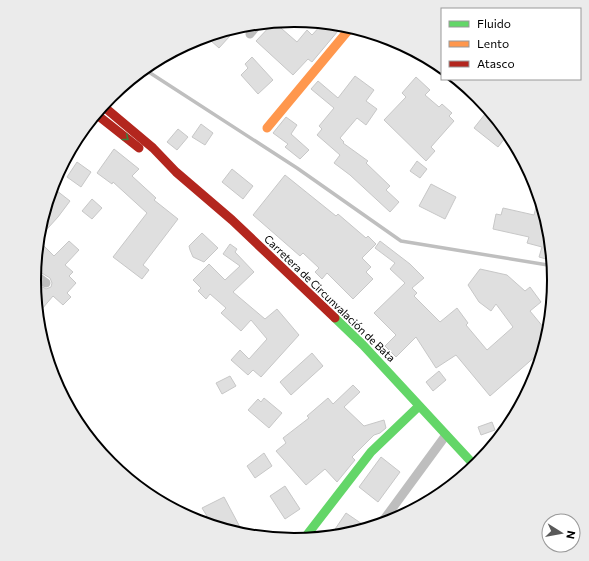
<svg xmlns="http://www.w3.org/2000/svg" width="589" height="561" viewBox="0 0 589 561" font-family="Commissioner,sans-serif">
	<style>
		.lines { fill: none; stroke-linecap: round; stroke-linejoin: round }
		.stream { stroke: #bfbfbf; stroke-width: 3.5 }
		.building { fill: #dfdfdf; stroke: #c7c7c7 }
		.street { stroke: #bebebe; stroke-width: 9 }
		.fast { stroke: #63d668; stroke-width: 9 }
		.slow { stroke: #ff974d; stroke-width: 9 }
		.jam { stroke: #b3261e; stroke-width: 9 }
		.oneway { stroke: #3b803e }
		.labels { text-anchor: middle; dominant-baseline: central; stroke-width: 3; stroke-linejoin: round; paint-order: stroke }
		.street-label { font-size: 11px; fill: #000; stroke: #fff }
		.rim { fill: none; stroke: #000; stroke-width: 2 }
	</style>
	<rect width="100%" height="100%" fill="#fff"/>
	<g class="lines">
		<!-- stream -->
		<path class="stream" d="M 144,69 L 297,168 L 401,241 L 554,266"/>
	</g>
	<!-- building -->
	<g class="building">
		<path d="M 274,22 L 297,42 L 307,30 L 312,35 L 323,23 L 343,25 L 312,62 L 308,59 L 293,75 L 256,41 Z"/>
		<path d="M 239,26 L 219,48 L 210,40 L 216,33 Z"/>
		<path d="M 252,57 L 273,80 L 258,94 L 241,75 L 248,68 L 245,64 Z"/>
		<path d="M 355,76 L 374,90 L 366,101 L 377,109 L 366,125 L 357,118 L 340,138 L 344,142 L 343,143 L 368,161 L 366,163 L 390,186 L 386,190 L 399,202 L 390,212 L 350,175 L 334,163 L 340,155 L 317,135 L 322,129 L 319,126 L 334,108 L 311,89 L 318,81 L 338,98 Z"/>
		<path d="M 416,77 L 430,90 L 425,95 L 439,107 L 442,104 L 452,113 L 449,116 L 454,121 L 431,147 L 435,151 L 426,161 L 384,120 L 406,97 L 402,93 Z"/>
		<path d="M 489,109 L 509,133 L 498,147 L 474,128 Z"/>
		<path d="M 286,117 L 297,125 L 291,134 L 309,150 L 300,159 L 285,147 L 288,144 L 273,133 Z"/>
		<path d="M 201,124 L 213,133 L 205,145 L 192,137 Z"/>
		<path d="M 178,129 L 188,137 L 177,150 L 167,142 Z"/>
		<path d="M 114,149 L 139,169 L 132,176 L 156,198 L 154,200 L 178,219 L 143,265 L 149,270 L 142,279 L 113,257 L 147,213 L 113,182 L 112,184 L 97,173 Z"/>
		<path d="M 417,161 L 427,169 L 420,178 L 410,171 Z"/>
		<path d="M 77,162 L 91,172 L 81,187 L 67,177 Z"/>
		<path d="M 232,169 L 253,186 L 243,199 L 222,182 Z"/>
		<path d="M 285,175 L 336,216 L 338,214 L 366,238 L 368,236 L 376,244 L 362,258 L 371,267 L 366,272 L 373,279 L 353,299 L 327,273 L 322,279 L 315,272 L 319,268 L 303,253 L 300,256 L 253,215 Z"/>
		<path d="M 431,184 L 456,197 L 445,219 L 419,206 Z"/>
		<path d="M 52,187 L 70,201 L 58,217 L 38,239 L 39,229 Z"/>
		<path d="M 92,199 L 102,208 L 92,219 L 82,211 Z"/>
		<path d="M 536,207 L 544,209 L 550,230 L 553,261 L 539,257 L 542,247 L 527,243 L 529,237 L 493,229 L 496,214 L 501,215 L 503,208 L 534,215 Z"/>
		<path d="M 202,233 L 218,248 L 204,262 L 193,257 L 190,250 L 189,246 Z"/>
		<path d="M 38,240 L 54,256 L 69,241 L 79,250 L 65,265 L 73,272 L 69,276 L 76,283 L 67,293 L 71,297 L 63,305 L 53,296 L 42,309 L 36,304 L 34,282 L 46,289 L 51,287 L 52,283 L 50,278 L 35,269 Z"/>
		<path d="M 380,241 L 410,264 L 424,278 L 412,288 L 417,293 L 414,296 L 440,322 L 457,308 L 468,323 L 466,325 L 487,350 L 513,327 L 496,304 L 491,311 L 479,302 L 468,285 L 480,269 L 507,275 L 525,291 L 530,287 L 541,302 L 530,311 L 549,334 L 545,348 L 490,396 L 456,355 L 436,368 L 416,337 L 396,357 L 385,346 L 396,335 L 374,313 L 405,283 L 390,269 L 395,263 L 375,248 Z"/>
		<path d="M 230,244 L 237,249 L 235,252 L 254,272 L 233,292 L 265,319 L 277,309 L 299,335 L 261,377 L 253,370 L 248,375 L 231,360 L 240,350 L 249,359 L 267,339 L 251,320 L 241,331 L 221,313 L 226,308 L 210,294 L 206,299 L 198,291 L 201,288 L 193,280 L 209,264 L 225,280 L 240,266 L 223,254 Z"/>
		<path d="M 312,353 L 323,366 L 291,395 L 280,382 Z"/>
		<path d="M 439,371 L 446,380 L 433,391 L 426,382 Z"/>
		<path d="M 230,376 L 236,386 L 222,394 L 216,383 Z"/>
		<path d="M 353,385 L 360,392 L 344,407 L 364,426 L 384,420 L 386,428 L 380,433 L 374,435 L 352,457 L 355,460 L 337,482 L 325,469 L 306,485 L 276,451 L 286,443 L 283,438 L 309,418 L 307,416 L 328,398 L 333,404 Z"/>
		<path d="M 264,398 L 282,413 L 269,428 L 248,410 L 258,399 L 261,402 Z"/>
		<path d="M 492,422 L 495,430 L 481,435 L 478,427 Z"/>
		<path d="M 264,453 L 272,466 L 255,478 L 247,466 Z"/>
		<path d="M 381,457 L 400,472 L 378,502 L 359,487 Z"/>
		<path d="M 285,486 L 300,509 L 285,519 L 270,496 Z"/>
		<path d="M 224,497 L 241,529 L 234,533 L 196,522 L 207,516 L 202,508 Z"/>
		<path d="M 346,513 L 365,526 L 362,531 L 345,536 L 329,538 Z"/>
	</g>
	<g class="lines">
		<!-- street -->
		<g class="street">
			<path d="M 250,34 L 259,23"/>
			<path d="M 35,275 L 46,283"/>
			<path d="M 380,525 L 446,435"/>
		</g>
		<!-- fast -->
		<g class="fast">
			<path d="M 335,318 L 363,345 L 476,467"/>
			<path d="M 303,540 L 371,452 L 419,406"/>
		</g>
		<!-- slow -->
		<path class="slow" d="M 267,128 L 351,27"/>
		<!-- jam -->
		<g class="jam">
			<path d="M 103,106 L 153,148 L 176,172 L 232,220 L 335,318"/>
			<path d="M 96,114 L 139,148"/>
		</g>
	</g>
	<!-- one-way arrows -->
	<defs><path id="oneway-chevron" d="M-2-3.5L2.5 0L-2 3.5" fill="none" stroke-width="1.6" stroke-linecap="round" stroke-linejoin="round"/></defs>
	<use class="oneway" href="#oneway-chevron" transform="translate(126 138) rotate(38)"/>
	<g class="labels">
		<!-- street labels -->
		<g class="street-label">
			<text transform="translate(330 298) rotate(44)">Carretera de Circunvalación de Bata</text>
		</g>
	</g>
	<!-- crop -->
	<path d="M0 0H589V561H0ZM41 280a253 253 0 1 1 506 0a253 253 0 1 1-506 0Z" fill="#ebebeb" fill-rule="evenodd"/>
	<path class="rim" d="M41 280a253 253 0 1 1 506 0a253 253 0 1 1-506 0Z"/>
	<!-- legend -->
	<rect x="441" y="8" width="140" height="72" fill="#ffffff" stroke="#999999"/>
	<rect x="449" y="21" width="20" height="6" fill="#63d668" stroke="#999999"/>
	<text x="477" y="28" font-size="12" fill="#000000">Fluido</text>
	<rect x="449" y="41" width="20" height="6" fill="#ff974d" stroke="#999999"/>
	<text x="477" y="48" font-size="12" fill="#000000">Lento</text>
	<rect x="449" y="61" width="20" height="6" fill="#b3261e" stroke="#999999"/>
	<text x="477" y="68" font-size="12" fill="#000000">Atasco</text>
	<!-- north arrow -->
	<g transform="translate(561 533) rotate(101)"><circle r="19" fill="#ffffff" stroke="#999999"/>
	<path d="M0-3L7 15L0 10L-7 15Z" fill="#595959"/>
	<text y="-6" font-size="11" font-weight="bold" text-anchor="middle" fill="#000000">N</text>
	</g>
</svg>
